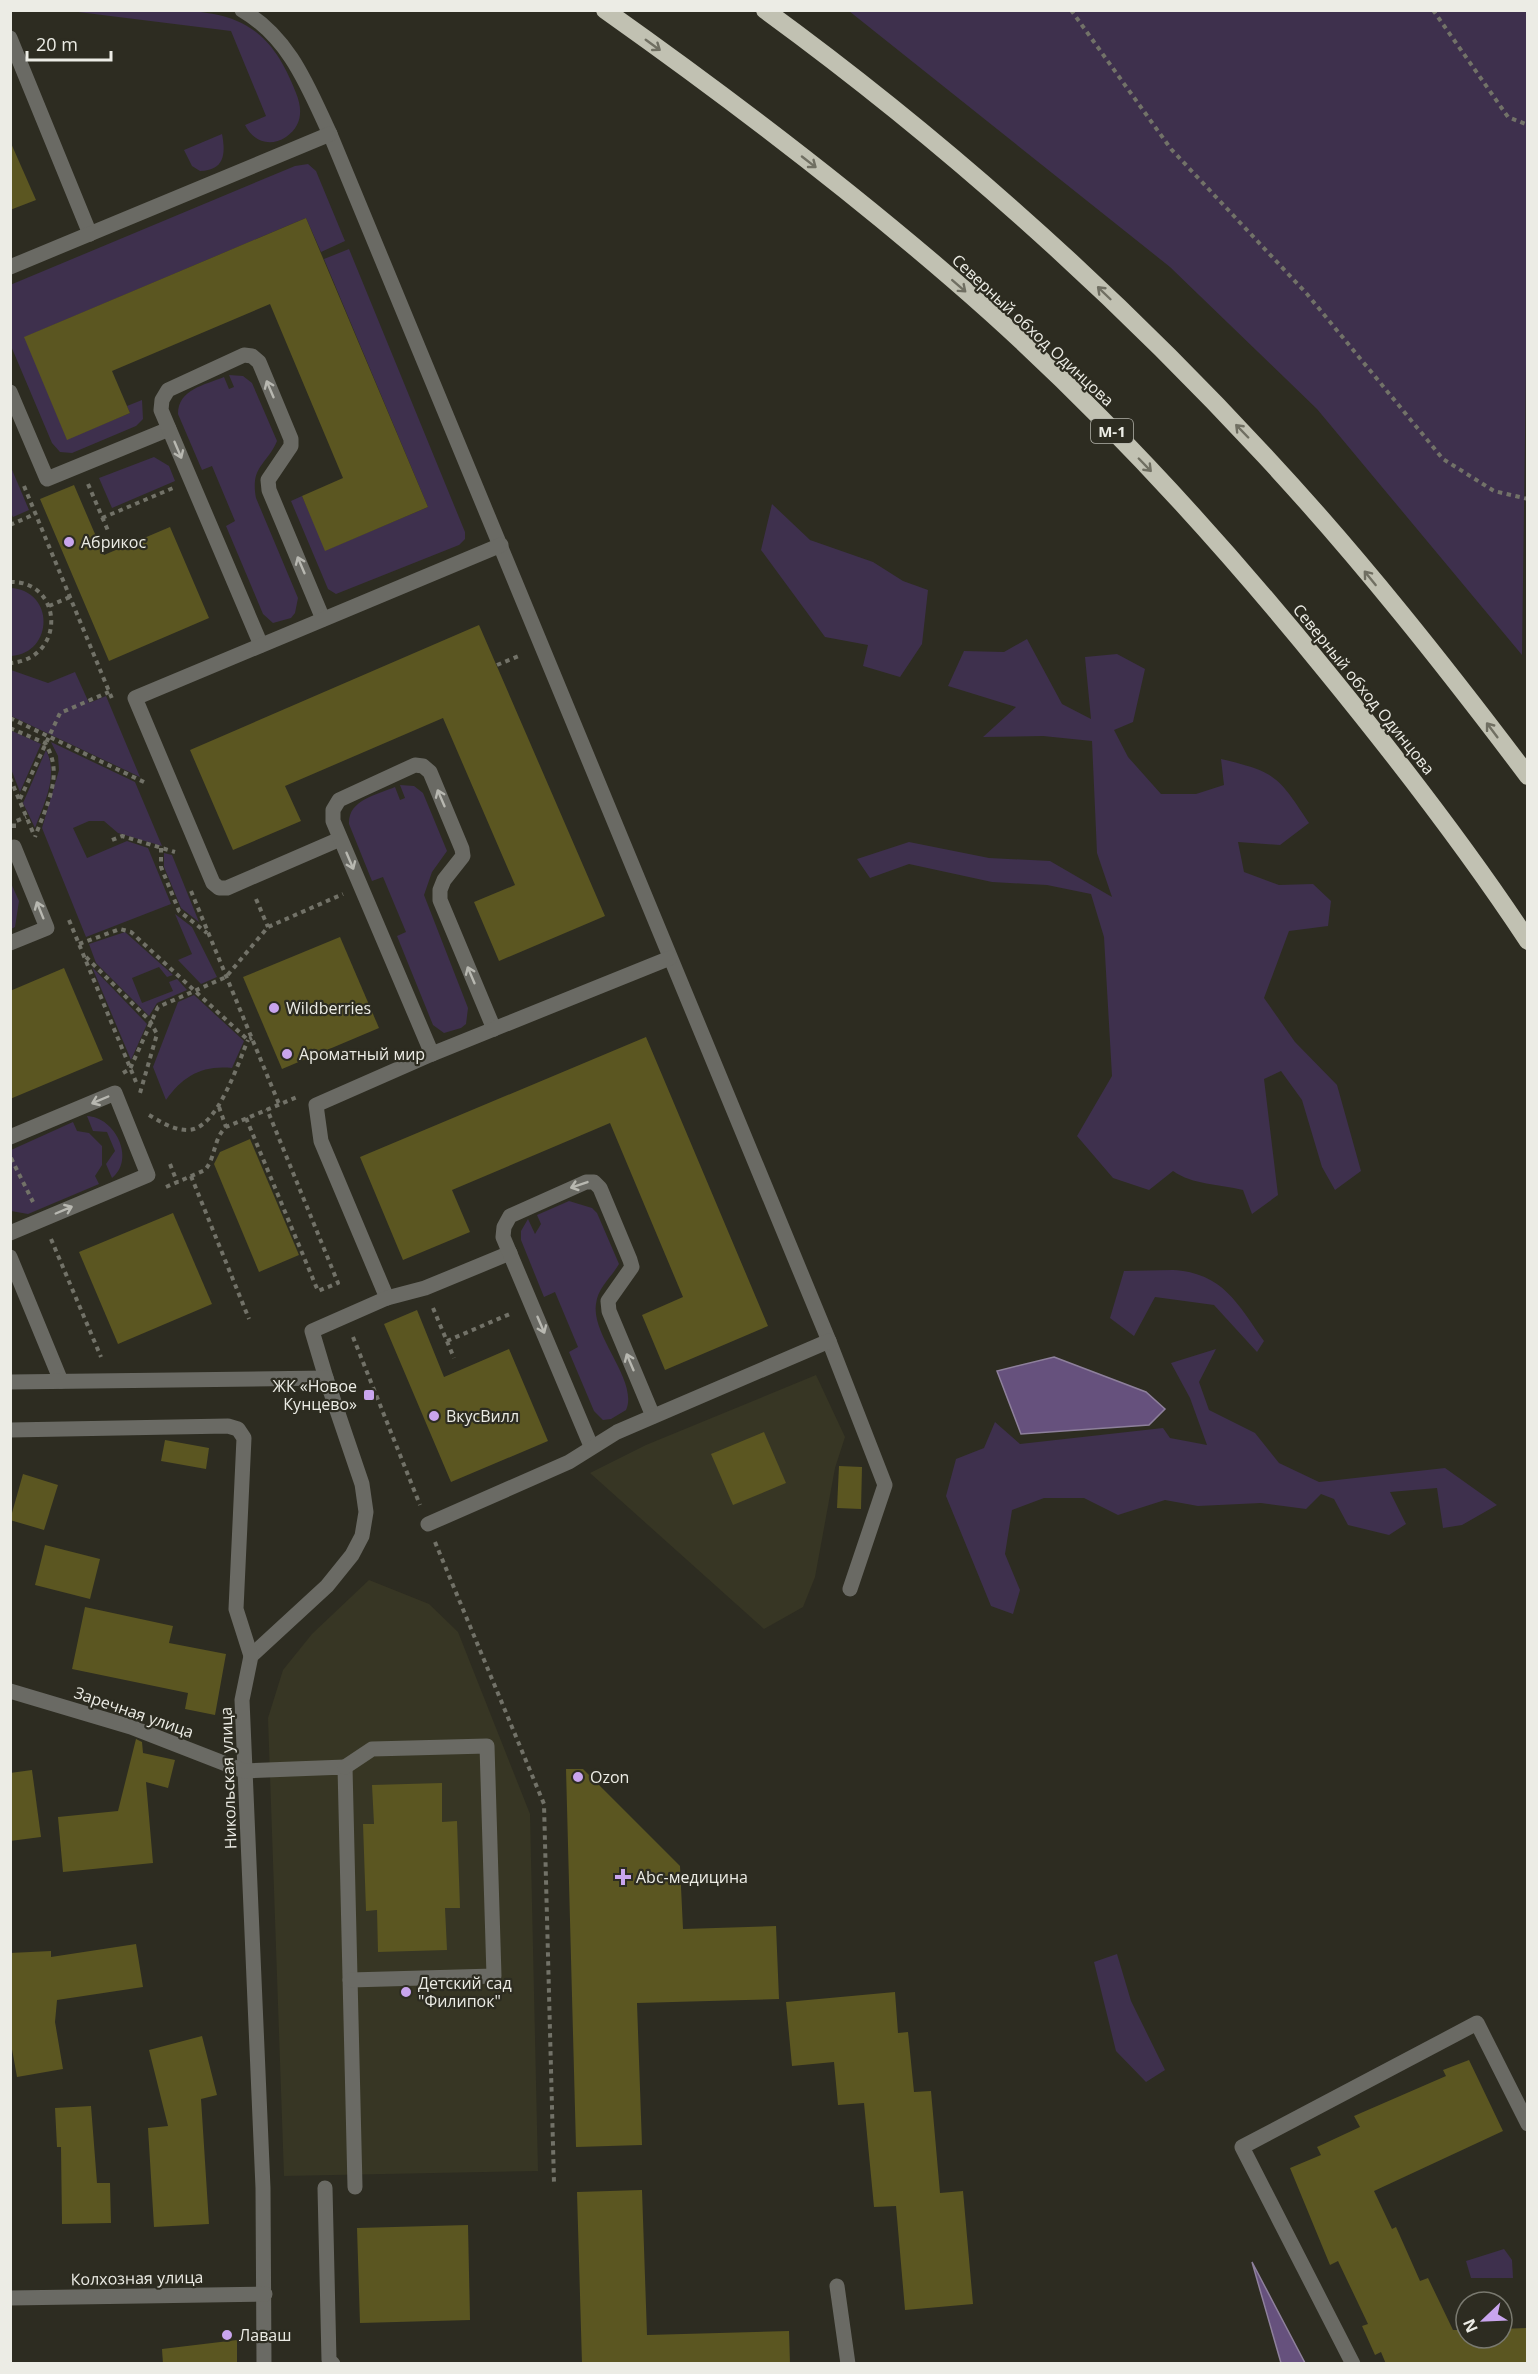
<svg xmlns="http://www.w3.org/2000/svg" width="1538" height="2374" viewBox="0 0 1538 2374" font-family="'Open Sans',sans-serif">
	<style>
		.built { fill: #373624 }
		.green { fill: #3e304d }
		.water { fill: #66517d; stroke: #8e809c; stroke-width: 1.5 }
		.building { fill: #5b5621 }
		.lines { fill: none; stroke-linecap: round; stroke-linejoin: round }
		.path { stroke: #727268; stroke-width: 4; stroke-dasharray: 4.5 4.5; stroke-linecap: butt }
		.minor { stroke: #6a6a64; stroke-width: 15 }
		.highway { stroke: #c1c1b2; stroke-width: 18 }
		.oneway { stroke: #706f62 }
		.oneway2 { stroke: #b8b8b1 }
		.poi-dot { fill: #c9a5ee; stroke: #2d2c21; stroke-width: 2 }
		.labels { text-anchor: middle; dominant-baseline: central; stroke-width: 4.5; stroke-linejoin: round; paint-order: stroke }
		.shield { fill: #2d2c21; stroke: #b3b2aa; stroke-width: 1.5 }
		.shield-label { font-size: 15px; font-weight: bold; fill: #ecece5 }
		.street-label { font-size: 16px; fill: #ecece5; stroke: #2d2c21 }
		.poi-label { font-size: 16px; fill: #ecece5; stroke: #2d2c21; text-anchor: start }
	</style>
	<rect width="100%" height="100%" fill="#2d2c21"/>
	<!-- built -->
	<g class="built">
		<path d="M 816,1375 L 845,1437 L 835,1468 L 815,1577 L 803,1607 L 764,1629 L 590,1473 L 646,1445 Z"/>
		<path d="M 369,1580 L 429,1604 L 458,1632 L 530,1814 L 538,2171 L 284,2176 L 268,1718 L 283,1670 L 312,1634 Z"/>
	</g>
	<!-- green -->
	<g class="green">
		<path d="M 70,11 C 99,10 128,10 157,10 C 229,10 268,19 296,93 C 303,110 302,126 286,137 C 269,148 253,141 245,125 L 266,116 L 231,31 Z"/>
		<path d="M 849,11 L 1527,11 L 1527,292 L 1522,655 L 1317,409 L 1170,267 Z"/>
		<path d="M 222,134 C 226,155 224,170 200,171 L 192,166 L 184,150 Z"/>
		<path d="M 308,164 L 316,171 L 345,241 L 321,252 L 306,218 L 25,337 L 67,439 L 130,413 L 127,406 L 142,400 L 143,419 L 136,426 L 72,453 L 60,452 L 52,443 L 11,346 L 10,285 L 295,166 Z"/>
		<path d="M 349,249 L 465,532 L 465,539 L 459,545 L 336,594 L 328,589 L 291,501 L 302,496 L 326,550 L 428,507 L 324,259 Z"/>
		<path d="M 229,375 L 243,376 L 252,383 L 277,441 C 267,465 250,466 256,498 L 298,598 L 295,613 L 291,618 L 273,623 L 263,614 L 226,526 L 235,521 L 212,466 L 202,470 L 178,414 C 178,389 205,385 224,377 L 229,389 L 234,387 Z"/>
		<path d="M 154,457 L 169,466 L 175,481 L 112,508 L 99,478 Z"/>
		<path d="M 10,465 L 29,510 L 13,517 L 10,511 Z"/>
		<path d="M 772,504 L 810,540 L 873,562 L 903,581 L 928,590 L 922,644 L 900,677 L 863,666 L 868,645 L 825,637 L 761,550 Z"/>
		<path d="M 10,588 C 55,590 54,653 11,656 Z"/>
		<path d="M 1027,639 L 1062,704 L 1091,719 L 1085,657 L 1117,654 L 1145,669 L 1133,722 L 1114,730 L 1128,757 L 1161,794 L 1196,794 L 1224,785 L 1221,759 C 1276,772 1278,776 1309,823 L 1280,845 L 1238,842 L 1244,872 L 1279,885 L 1313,884 L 1331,901 L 1328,926 L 1289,931 L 1264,998 L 1295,1042 L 1337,1085 L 1361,1171 L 1335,1190 L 1322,1167 L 1302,1100 L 1281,1071 L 1264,1079 L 1278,1195 L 1252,1214 L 1243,1190 C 1219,1184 1193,1185 1173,1171 L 1149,1190 L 1113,1178 L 1077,1136 L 1112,1076 L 1104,937 L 1091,894 L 1047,885 L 992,882 L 909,864 L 870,878 L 857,859 L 909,842 L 989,858 L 1050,861 L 1112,897 L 1097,853 L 1092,741 L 1043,736 L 983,737 L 1016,707 L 948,686 L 964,651 L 1004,652 Z"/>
		<path d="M 11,670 L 48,683 L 75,672 L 89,703 L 106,696 L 140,777 L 11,716 Z"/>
		<path d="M 10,730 L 41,744 L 20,792 L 11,769 Z"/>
		<path d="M 51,742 L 135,782 L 162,846 L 118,833 L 104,821 L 89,821 L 73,828 L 87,858 L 127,841 L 148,848 L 171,904 L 86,937 L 42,828 L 59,770 L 58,756 Z"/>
		<path d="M 46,750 C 59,776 44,803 35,828 L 23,803 Z"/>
		<path d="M 400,785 L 414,786 L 423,793 L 447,851 L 432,872 L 424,895 L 468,1008 L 466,1024 L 461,1028 L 444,1033 L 433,1025 L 397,936 L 406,932 L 383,877 L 372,881 L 349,824 C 348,800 376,795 395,787 L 400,800 L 405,798 Z"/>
		<path d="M 164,853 L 172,855 L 199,922 L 181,908 L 164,867 Z"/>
		<path d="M 10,881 L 19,901 L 15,927 L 11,929 Z"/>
		<path d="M 175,914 L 192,927 L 217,977 L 201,984 L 178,960 L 192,954 Z"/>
		<path d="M 125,932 L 173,975 L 167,977 L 159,967 L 132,978 L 142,1003 L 173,991 L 169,982 L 177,979 L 187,990 L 157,1003 L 149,1016 L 96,963 L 89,944 Z"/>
		<path d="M 92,967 L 147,1024 L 131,1060 Z"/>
		<path d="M 194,995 L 244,1041 L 232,1068 C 202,1065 183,1076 166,1100 L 153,1067 L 178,1002 Z"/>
		<path d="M 87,1116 C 115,1117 136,1159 112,1178 L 106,1164 L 115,1151 L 107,1132 L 93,1131 Z"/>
		<path d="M 73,1122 L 77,1131 L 89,1133 L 102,1146 L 102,1165 L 95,1176 L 99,1184 L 28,1214 L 11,1211 L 11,1150 Z"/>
		<path d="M 569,1201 L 592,1208 L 597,1213 L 619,1264 C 611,1278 598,1287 596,1304 C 591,1336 639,1381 626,1410 L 611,1419 L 603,1420 L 594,1411 L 569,1352 L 578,1347 L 555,1292 L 544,1297 L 521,1240 L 521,1231 L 528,1219 L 535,1234 L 541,1224 L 537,1215 Z"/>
		<path d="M 1173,1270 C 1223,1273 1237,1303 1264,1341 L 1257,1352 L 1214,1305 L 1155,1297 L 1134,1336 L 1110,1318 L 1124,1271 Z"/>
		<path d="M 1216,1349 L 1199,1382 L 1209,1410 L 1255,1433 L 1279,1463 L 1319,1482 L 1445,1468 L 1497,1505 L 1462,1525 L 1443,1528 L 1437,1488 L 1390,1492 L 1406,1524 L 1389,1535 L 1348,1525 L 1334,1499 L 1321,1494 L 1306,1509 L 1261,1503 L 1198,1506 L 1165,1500 L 1118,1515 L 1084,1498 L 1044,1498 L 1012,1510 L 1005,1554 L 1020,1590 L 1013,1614 L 991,1606 L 946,1496 L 956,1459 L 984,1448 L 995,1422 L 1020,1444 L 1163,1428 L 1170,1438 L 1207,1445 L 1190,1398 L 1171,1363 Z"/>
		<path d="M 1117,1954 L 1131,2001 L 1165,2070 L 1146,2082 L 1116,2051 L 1094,1962 Z"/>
		<path d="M 1504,2249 L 1512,2260 L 1513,2278 L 1471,2278 L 1466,2261 Z"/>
	</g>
	<!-- water -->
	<g class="water">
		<path d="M 1054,1357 L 1146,1392 L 1165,1409 L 1149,1425 L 1021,1434 L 997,1371 Z"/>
		<path d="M 1252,2262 L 1305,2363 L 1281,2363 Z"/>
	</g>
	<!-- building -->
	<g class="building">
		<path d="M 10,141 L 36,200 L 10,210 Z"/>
		<path d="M 306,218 L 428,507 L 325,551 L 302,496 L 343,478 L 270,304 L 112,371 L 130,413 L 67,440 L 24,337 Z"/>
		<path d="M 74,485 L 104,555 L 170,527 L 209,618 L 109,661 L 40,499 Z"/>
		<path d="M 479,625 L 605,916 L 499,961 L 474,902 L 515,885 L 443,718 L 285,786 L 301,821 L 233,850 L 190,750 Z"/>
		<path d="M 340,937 L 379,1028 L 282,1069 L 243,977 Z"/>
		<path d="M 64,968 L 103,1060 L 10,1099 L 10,991 Z"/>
		<path d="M 646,1037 L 768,1326 L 665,1370 L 642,1315 L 683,1297 L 610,1123 L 452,1190 L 470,1232 L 403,1260 L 360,1157 Z"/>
		<path d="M 250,1139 L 299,1255 L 259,1272 L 214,1164 L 220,1152 Z"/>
		<path d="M 173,1213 L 212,1304 L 118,1344 L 79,1252 Z"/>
		<path d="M 417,1310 L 444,1377 L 509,1349 L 548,1441 L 451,1482 L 384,1324 Z"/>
		<path d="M 764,1432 L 786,1483 L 733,1505 L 711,1454 Z"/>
		<path d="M 165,1440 L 209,1448 L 206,1469 L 161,1461 Z"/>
		<path d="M 839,1466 L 862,1467 L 861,1509 L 837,1508 Z"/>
		<path d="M 23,1474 L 58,1485 L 44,1530 L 10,1520 Z"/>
		<path d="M 45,1545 L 100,1559 L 90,1599 L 35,1585 Z"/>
		<path d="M 85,1607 L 173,1626 L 169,1643 L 226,1654 L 215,1715 L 185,1709 L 188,1693 L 72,1669 Z"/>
		<path d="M 136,1739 L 142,1742 L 143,1753 L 175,1760 L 168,1788 L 146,1782 L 153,1863 L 63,1872 L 58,1817 L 118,1811 Z"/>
		<path d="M 566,1769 L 583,1769 L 680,1866 L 683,1929 L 776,1926 L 779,1999 L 637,2003 L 642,2145 L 576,2147 Z"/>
		<path d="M 32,1770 L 41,1837 L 10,1841 L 10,1773 Z"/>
		<path d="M 442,1783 L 442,1822 L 457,1821 L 460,1908 L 445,1908 L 447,1950 L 378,1952 L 377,1910 L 366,1911 L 363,1824 L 374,1824 L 372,1785 Z"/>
		<path d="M 136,1944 L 143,1987 L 57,2000 L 55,2022 L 63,2069 L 17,2077 L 10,2038 L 10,1953 L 51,1951 L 51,1957 Z"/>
		<path d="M 895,1992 L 898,2033 L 908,2032 L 914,2092 L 931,2091 L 940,2193 L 963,2191 L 973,2304 L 905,2310 L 896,2206 L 874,2207 L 864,2103 L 838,2105 L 834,2062 L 792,2066 L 786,2002 Z"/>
		<path d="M 202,2036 L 217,2095 L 201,2099 L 209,2224 L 154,2227 L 148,2128 L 168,2126 L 149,2050 Z"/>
		<path d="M 1469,2060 L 1503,2131 L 1374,2191 L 1392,2229 L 1396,2227 L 1420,2281 L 1428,2278 L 1453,2330 L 1466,2330 L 1466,2338 L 1502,2338 L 1502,2329 L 1527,2328 L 1527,2364 L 1386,2364 L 1381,2352 L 1375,2355 L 1362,2326 L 1368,2324 L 1338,2261 L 1330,2265 L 1290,2168 L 1321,2155 L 1317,2147 L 1360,2127 L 1354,2116 L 1446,2076 L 1443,2070 Z"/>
		<path d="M 91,2106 L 97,2183 L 110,2183 L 111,2223 L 62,2224 L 61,2147 L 57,2147 L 55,2108 Z"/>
		<path d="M 642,2190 L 647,2335 L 789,2331 L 790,2364 L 582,2364 L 577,2192 Z"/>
		<path d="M 468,2225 L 470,2320 L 360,2323 L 357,2228 Z"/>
		<path d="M 237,2340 L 237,2364 L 163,2364 L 162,2349 Z"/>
	</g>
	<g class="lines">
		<!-- path -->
		<g class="path">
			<path d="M 1071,10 L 1171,149 L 1307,294 L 1443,459 L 1494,491 L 1528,499"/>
			<path d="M 1433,10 L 1508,117 L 1528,125"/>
			<path d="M 88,484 L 109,533"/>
			<path d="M 24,486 L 113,701"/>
			<path d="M 102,518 L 173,488"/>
			<path d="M 10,525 L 35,514"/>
			<path d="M 10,582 C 63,580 67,659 10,663"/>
			<path d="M 49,606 L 70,597"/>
			<path d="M 497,665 L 521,655"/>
			<path d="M 10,718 L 146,783"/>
			<path d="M 10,728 L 45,743 C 65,774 46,806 35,837"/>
			<path d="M 10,778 L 34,835"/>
			<path d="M 20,799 L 60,713 L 109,692"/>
			<path d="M 14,828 L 14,822 L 26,817"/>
			<path d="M 112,840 L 122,836 L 175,852"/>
			<path d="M 161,848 L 161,867 L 179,911 L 207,933"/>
			<path d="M 191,891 L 279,1104"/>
			<path d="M 256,899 L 268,927"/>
			<path d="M 69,920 L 136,1082"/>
			<path d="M 79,944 L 120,929 L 131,932 L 248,1040 L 252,1038"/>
			<path d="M 86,957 L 150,1021 L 157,1034 L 140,1093"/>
			<path d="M 123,1073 L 130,1069 L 158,1007 L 226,977 L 268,927 L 343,894"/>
			<path d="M 219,1107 L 226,1127"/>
			<path d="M 149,1115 C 161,1122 173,1130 188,1130 C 217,1130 238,1063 248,1040"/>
			<path d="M 246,1118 L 318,1291 L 338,1283 L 267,1109"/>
			<path d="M 11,1158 L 33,1202"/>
			<path d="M 170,1164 L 177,1182"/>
			<path d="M 191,1176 L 249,1319"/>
			<path d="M 166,1187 L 205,1170 C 216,1157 213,1139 226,1127 L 297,1097"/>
			<path d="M 51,1239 L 101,1357"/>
			<path d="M 433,1308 L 454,1358"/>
			<path d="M 353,1337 L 420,1505"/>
			<path d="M 447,1341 L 512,1313"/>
			<path d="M 435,1542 L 544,1804 L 554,2183"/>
		</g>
		<!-- minor -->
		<g class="minor">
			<path d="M 242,10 C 290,38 308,87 330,134 L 829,1341 L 885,1485 L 850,1589"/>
			<path d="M 10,38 L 90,234"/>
			<path d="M 10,267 L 330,134"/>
			<path d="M 10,392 L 47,479 L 169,429"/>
			<path d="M 261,645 L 161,410 L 162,400 L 168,390 L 244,355 L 252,356 L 259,362 L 291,439 L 291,446 L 268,480 L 269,490 L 323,619"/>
			<path d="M 340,839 L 227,888 L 219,888 L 213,883 L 135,698 L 501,545"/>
			<path d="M 10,848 L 14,847 L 47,928 L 10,943"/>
			<path d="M 432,1054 L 333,821 L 333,810 L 339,800 L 415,765 L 423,766 L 430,772 L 462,849 L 463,856 L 444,880 L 440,890 L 440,900 L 494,1029"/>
			<path d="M 10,1137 L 115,1093 L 148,1175 L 10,1233"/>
			<path d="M 10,1257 L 61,1381"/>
			<path d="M 387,1298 L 321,1141 L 316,1105 L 432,1054 L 670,958"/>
			<path d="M 326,1378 L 312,1331 L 387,1298 L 425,1288 L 510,1253"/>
			<path d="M 10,1382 L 326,1378 L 362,1484 L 366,1512 L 362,1536 L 352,1555 L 327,1586 L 251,1656 L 242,1700 L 263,2188 L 264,2364"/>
			<path d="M 10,1430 L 228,1426 L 238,1429 L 244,1438 L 236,1609 L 251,1656"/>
			<path d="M 591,1446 L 503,1237 L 504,1227 L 510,1216 L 586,1182 L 594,1182 L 600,1188 L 630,1260 L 632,1267 L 608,1301 L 609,1311 L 653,1416"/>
			<path d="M 428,1524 L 569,1462 L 617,1432 L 829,1341"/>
			<path d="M 10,1691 L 131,1727 L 244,1771 L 345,1767 L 355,2187"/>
			<path d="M 345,1767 L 372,1749 L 487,1746 L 494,1976 L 350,1980"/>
			<path d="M 325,2188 L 329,2360 L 333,2364"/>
			<path d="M 837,2286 L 848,2364"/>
			<path d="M 10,2298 L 265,2294"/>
			<path d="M 1353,2364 L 1242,2147 L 1477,2023 L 1528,2124"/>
		</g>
		<!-- highway -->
		<g class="highway">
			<path d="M 605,10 C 739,105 869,204 991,313 C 1112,422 1223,544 1326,671 C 1397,758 1466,847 1528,941"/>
			<path d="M 765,10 C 946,142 1113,292 1265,456 C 1359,557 1445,666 1528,776"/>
		</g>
	</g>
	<!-- one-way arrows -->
	<defs><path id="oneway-shaft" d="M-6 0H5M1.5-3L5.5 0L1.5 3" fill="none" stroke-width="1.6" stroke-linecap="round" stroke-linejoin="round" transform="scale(1.5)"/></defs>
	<g class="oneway">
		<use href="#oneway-shaft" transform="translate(653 45) rotate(36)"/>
		<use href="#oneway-shaft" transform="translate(809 162) rotate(38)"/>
		<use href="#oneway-shaft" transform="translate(959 286) rotate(41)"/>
		<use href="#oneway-shaft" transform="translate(1104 293) rotate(-136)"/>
		<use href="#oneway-shaft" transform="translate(1242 431) rotate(-134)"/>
		<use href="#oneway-shaft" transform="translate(1145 465) rotate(46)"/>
		<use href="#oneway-shaft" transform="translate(1370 578) rotate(-129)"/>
		<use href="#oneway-shaft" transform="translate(1492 730) rotate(-127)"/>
	</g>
	<g class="oneway2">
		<use href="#oneway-shaft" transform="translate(270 389) rotate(-113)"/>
		<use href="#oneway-shaft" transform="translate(178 450) rotate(67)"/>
		<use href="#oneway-shaft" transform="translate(301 565) rotate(-113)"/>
		<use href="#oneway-shaft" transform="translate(441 798) rotate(-113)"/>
		<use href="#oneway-shaft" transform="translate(350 861) rotate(67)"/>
		<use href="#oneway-shaft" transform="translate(40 910) rotate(-112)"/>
		<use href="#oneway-shaft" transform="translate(471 975) rotate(-113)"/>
		<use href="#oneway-shaft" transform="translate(100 1100) rotate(157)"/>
		<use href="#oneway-shaft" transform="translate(579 1185) rotate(161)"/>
		<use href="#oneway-shaft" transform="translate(64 1210) rotate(-23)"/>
		<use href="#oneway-shaft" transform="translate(541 1325) rotate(67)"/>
		<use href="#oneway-shaft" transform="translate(630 1362) rotate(-113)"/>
	</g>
	<!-- markers -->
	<g class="poi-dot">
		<circle cx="69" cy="542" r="6"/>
		<circle cx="274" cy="1008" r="6"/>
		<circle cx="287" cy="1054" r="6"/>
		<rect x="363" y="1389" width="12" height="12" rx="3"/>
		<circle cx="434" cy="1416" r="6"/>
		<circle cx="578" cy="1777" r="6"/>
		<path d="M620 1868h6v6h6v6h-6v6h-6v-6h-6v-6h6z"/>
		<circle cx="406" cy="1992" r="6"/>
		<circle cx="227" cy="2335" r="6"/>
	</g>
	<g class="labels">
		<!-- shield labels -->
		<rect class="shield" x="1091" y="419" width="42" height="24" rx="4.5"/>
		<g class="shield-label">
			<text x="1112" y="431">М-1</text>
		</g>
		<!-- street labels -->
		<g class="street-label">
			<text transform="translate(1033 330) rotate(43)">Северный обход Одинцова</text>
			<text transform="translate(1364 689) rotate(51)">Северный обход Одинцова</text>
			<text transform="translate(134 1712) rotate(19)">Заречная улица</text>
			<text transform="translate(228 1778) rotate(-92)">Никольская улица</text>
			<text transform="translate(137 2278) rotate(-1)">Колхозная улица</text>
		</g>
		<!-- poi labels -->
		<g class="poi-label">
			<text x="81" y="542">Абрикос</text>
			<text x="286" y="1008">Wildberries</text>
			<text x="299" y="1054">Ароматный мир</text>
			<text x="357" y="1386" text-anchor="end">ЖК «Новое<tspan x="357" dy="18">Кунцево»</tspan></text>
			<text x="446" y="1416">ВкусВилл</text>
			<text x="590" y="1777">Ozon</text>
			<text x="636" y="1877">Abc-медицина</text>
			<text x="418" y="1983">Детский сад<tspan x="418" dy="18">"Филипок"</tspan></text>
			<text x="239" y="2335">Лаваш</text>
		</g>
	</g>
	<!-- border -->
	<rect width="1538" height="2374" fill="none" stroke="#ecece5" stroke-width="24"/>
	<!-- north arrow -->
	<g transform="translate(1484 2320) rotate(247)"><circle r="28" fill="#2d2c21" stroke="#79796f" stroke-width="1.5"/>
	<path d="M0-4.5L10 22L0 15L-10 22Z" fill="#c9a5ee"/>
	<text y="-9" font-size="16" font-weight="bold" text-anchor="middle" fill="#ecece5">N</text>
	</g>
	<!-- scale -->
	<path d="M27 51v9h84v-9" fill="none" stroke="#ecece5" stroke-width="3"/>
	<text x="36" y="51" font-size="18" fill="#ecece5" stroke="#2d2c21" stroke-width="4.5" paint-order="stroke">20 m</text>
</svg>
